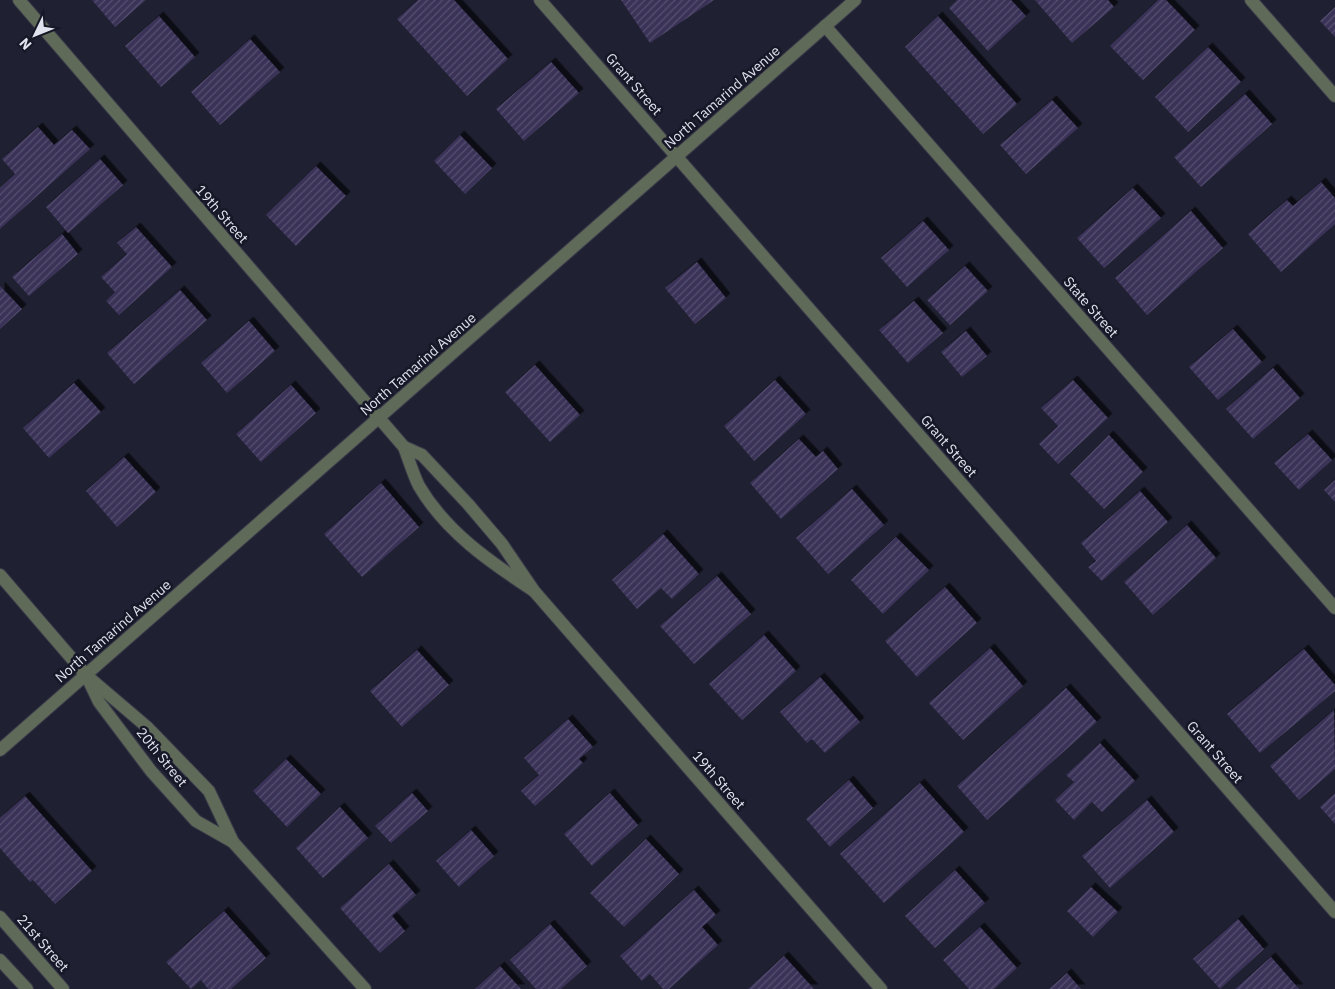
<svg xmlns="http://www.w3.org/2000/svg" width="1335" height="989" viewBox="0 0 1335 989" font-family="'IBM Plex Sans',sans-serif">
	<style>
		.building { fill: url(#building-hatch); filter: url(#shadow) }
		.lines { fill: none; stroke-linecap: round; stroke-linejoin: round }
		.minor-casing { stroke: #3a3b4b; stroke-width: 14 }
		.minor { stroke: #606a58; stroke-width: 12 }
		.labels { text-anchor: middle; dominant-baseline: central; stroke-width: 5; stroke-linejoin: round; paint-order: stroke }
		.street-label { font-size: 14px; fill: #e1e3ee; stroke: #161727 }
	</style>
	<defs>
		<pattern id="building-hatch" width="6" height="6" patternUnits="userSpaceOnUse" patternTransform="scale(1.25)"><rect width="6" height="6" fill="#3a3258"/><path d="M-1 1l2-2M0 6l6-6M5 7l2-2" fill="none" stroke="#565070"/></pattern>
		<filter id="shadow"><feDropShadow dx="4.5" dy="-4.5" stdDeviation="0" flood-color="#0009"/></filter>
	</defs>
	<rect width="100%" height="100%" fill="#1f2031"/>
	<!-- building -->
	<g class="building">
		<path d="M 92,0 L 146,0 L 115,27 Z"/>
		<path d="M 418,0 L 454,0 L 508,59 L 467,96 L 397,19 Z"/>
		<path d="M 621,0 L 714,0 L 650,43 Z"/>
		<path d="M 957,0 L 1011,0 L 1026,16 L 988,51 L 949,8 Z"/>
		<path d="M 1035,0 L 1108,0 L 1114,7 L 1072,43 Z"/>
		<path d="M 1158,0 L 1166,0 L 1195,30 L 1143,80 L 1110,46 Z"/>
		<path d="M 1335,7 L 1335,37 L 1320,21 Z"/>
		<path d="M 159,16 L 195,57 L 161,87 L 125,46 Z"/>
		<path d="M 938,16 L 1017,104 L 983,134 L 905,47 Z"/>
		<path d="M 250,39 L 280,72 L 220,125 L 191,92 Z"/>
		<path d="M 1208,47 L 1241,82 L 1188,132 L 1155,97 Z"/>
		<path d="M 551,62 L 579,93 L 524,141 L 496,109 Z"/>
		<path d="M 1245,94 L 1272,124 L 1201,187 L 1174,157 Z"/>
		<path d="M 1052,100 L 1078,128 L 1026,174 L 1000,145 Z"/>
		<path d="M 38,127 L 54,145 L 72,130 L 90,149 L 0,229 L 0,188 L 15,174 L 2,159 Z"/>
		<path d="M 460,135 L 492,168 L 465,194 L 434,161 Z"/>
		<path d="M 100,159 L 123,185 L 68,233 L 46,207 Z"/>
		<path d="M 316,166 L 346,196 L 296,246 L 266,215 Z"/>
		<path d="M 1321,182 L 1335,198 L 1335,224 L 1281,272 L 1248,234 L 1287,200 L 1293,206 Z"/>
		<path d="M 1133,188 L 1161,218 L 1104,268 L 1077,238 Z"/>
		<path d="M 1191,211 L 1223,248 L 1147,315 L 1115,278 Z"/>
		<path d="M 923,221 L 949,250 L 907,287 L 881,258 Z"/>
		<path d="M 136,227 L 172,267 L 119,315 L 106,301 L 115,292 L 101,277 L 127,254 L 117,243 Z"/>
		<path d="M 62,234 L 78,254 L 29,296 L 12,277 Z"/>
		<path d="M 697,262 L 726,298 L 695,324 L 665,288 Z"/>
		<path d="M 965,266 L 988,291 L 950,325 L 927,300 Z"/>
		<path d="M 0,286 L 22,309 L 0,329 Z"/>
		<path d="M 180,290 L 207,320 L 134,384 L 107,353 Z"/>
		<path d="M 914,301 L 943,333 L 908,363 L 879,330 Z"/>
		<path d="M 249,321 L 275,351 L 227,393 L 201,363 Z"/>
		<path d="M 1233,329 L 1262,362 L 1218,400 L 1189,367 Z"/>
		<path d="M 966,331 L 987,356 L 962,377 L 941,352 Z"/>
		<path d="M 535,365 L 580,415 L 550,442 L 505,392 Z"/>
		<path d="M 1273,368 L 1300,398 L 1253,439 L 1226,409 Z"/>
		<path d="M 775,380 L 806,414 L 754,461 L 724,426 Z"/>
		<path d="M 1073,380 L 1108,418 L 1058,464 L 1039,444 L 1058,426 L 1041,408 Z"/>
		<path d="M 74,383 L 101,412 L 49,458 L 23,428 Z"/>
		<path d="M 291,385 L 316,413 L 261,462 L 236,434 Z"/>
		<path d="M 1308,434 L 1332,460 L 1299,490 L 1274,463 Z"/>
		<path d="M 1109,435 L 1143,472 L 1104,509 L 1070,474 Z"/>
		<path d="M 799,439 L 816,457 L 823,451 L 838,469 L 781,519 L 750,483 Z"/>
		<path d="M 124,457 L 156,492 L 117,527 L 86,491 Z"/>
		<path d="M 1335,480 L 1335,502 L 1324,490 Z"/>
		<path d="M 381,483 L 419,527 L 362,577 L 324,534 Z"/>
		<path d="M 852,489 L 884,525 L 828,574 L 796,538 Z"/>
		<path d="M 1140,491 L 1168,522 L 1102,581 L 1088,567 L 1096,561 L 1081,543 Z"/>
		<path d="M 1187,525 L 1216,558 L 1153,615 L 1124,582 Z"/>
		<path d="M 663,534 L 699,574 L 672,599 L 661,588 L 637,609 L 612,580 Z"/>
		<path d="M 896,537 L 929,570 L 883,614 L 851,580 Z"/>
		<path d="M 717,576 L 751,614 L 694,664 L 660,626 Z"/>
		<path d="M 945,587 L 977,623 L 917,677 L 885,641 Z"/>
		<path d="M 764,635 L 796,671 L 742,720 L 709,684 Z"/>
		<path d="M 990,648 L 1023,686 L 963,740 L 929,703 Z"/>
		<path d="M 1304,649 L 1335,685 L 1335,691 L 1260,753 L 1227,714 Z"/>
		<path d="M 417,650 L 449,685 L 402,727 L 370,691 Z"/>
		<path d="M 820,677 L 860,722 L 825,753 L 812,739 L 807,743 L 780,712 Z"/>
		<path d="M 1066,688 L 1097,722 L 987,820 L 957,786 Z"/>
		<path d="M 1334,710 L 1335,769 L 1299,800 L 1270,766 Z"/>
		<path d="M 568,719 L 593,747 L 579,759 L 583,763 L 535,806 L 521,791 L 539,775 L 524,758 Z"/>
		<path d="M 1100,743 L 1135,781 L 1102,812 L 1092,802 L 1074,820 L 1055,800 L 1074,782 L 1066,775 Z"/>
		<path d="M 286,759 L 321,794 L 287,827 L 253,791 Z"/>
		<path d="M 849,780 L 873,808 L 830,847 L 806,819 Z"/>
		<path d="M 920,783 L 964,832 L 884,903 L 840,854 Z"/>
		<path d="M 412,793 L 428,811 L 391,843 L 375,826 Z"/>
		<path d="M 610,793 L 638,825 L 592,866 L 564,834 Z"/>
		<path d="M 1335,793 L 1335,824 L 1320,807 Z"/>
		<path d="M 25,796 L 92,871 L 55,904 L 33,880 L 30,882 L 0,848 L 0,818 Z"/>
		<path d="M 1147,800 L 1174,832 L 1110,888 L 1082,856 Z"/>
		<path d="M 340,807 L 368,838 L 323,878 L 296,848 Z"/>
		<path d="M 471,830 L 494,856 L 459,887 L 436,861 Z"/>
		<path d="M 646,839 L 679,874 L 624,927 L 590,893 Z"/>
		<path d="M 389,864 L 416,895 L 392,916 L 405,931 L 380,953 L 340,908 Z"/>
		<path d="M 955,870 L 985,903 L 935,948 L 905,916 Z"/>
		<path d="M 1091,887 L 1118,912 L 1093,937 L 1067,911 Z"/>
		<path d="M 694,890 L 716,915 L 702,927 L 718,945 L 669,989 L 663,989 L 650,974 L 642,981 L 620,956 Z"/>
		<path d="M 224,911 L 266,958 L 231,989 L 208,989 L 201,980 L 191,989 L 166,962 Z"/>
		<path d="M 1238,919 L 1264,949 L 1220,989 L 1193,959 Z"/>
		<path d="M 550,924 L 587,966 L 561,989 L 536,989 L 510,960 Z"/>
		<path d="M 980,927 L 1017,968 L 994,989 L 969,989 L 943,960 Z"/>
		<path d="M 784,956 L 814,989 L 748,989 Z"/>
		<path d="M 1271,957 L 1299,989 L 1235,989 Z"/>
		<path d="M 500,966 L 521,989 L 475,989 Z"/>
		<path d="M 1067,973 L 1081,989 L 1049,989 Z"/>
	</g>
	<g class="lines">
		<!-- minor casing -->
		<g class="minor-casing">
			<g id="minor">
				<path d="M 19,0 L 404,447 C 409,460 413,474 419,486 C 446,532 490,562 534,591"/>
				<path d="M 540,0 L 1335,912"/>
				<path d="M 1251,0 L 1335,96"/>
				<path d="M 825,26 L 1335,608"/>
				<path d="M 404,447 L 422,455 L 468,504 L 502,544 L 534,591 L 881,989"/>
				<path d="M 0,575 L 86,675 L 147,727 L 209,791 L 233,842"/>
				<path d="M 86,675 L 99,702 L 151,771 L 196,821 L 233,842 L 365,989"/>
				<path d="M 0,750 L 855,0"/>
				<path d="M 0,917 L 63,989"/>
				<path d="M 0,960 L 27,989"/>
			</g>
		</g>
		<!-- minor -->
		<use href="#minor" class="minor"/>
	</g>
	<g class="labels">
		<!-- street labels -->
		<g class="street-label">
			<text transform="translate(634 84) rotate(49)">Grant Street</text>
			<text transform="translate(722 97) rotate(-41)">North Tamarind Avenue</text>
			<text transform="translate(222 214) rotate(49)">19th Street</text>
			<text transform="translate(1091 307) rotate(49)">State Street</text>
			<text transform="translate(418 364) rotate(-41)">North Tamarind Avenue</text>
			<text transform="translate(949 446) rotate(49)">Grant Street</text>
			<text transform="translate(113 631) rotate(-41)">North Tamarind Avenue</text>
			<text transform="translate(1215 752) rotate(49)">Grant Street</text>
			<text transform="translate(162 757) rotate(51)">20th Street</text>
			<text transform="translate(719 780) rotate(49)">19th Street</text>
			<text transform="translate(43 943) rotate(49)">21st Street</text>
		</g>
	</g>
	<!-- north arrow -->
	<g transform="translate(35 35) rotate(227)" stroke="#161727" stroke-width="4" paint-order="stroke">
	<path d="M0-4L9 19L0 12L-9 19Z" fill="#e1e3ee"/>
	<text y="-8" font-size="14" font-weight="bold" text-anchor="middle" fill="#e1e3ee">N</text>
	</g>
</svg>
